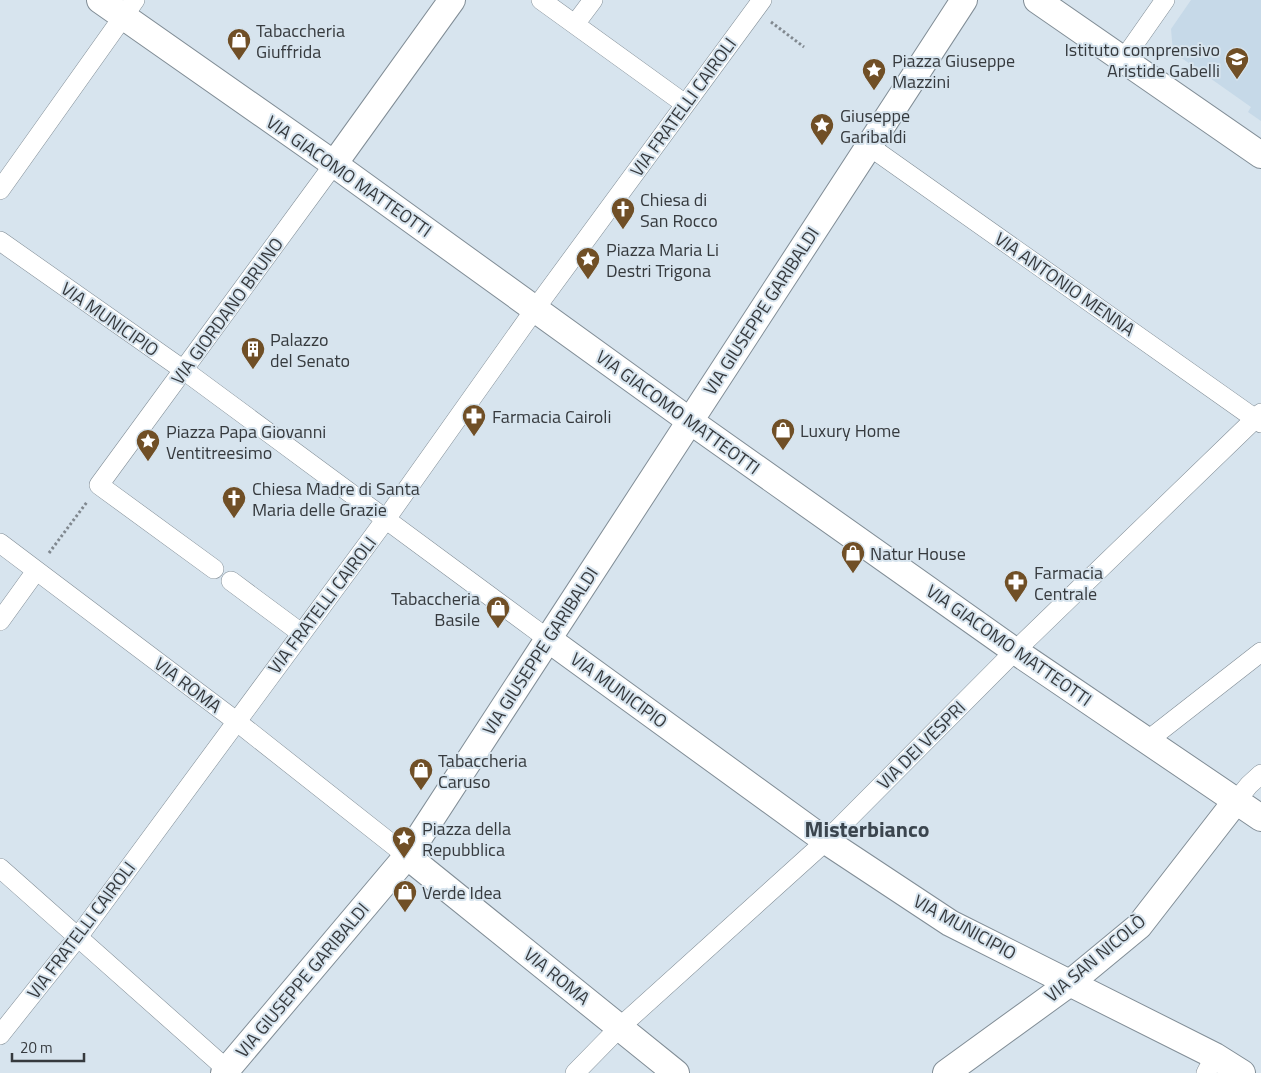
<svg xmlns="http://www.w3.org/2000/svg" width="1261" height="1073" viewBox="0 0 1261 1073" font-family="'Titillium Web',sans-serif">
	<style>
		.built { fill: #c6d9e8 }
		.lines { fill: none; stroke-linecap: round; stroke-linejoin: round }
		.street-casing { stroke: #818d96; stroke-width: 20 }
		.secondary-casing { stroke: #818d96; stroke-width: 28 }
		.path { stroke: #80888f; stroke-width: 3; stroke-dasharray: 2.5 2.5; stroke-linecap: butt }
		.street { stroke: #fff; stroke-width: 19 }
		.secondary { stroke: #fff; stroke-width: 26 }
		.labels { text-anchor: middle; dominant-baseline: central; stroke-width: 4; stroke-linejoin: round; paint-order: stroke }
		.poi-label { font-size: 18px; fill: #363a3e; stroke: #d7e4ee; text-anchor: start }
		.street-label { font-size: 18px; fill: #363a3e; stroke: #d7e4ee }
		.district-label { font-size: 22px; font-weight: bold; fill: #3b454e; stroke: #d7e4ee }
	</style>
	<rect width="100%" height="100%" fill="#d7e4ee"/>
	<!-- built -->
	<path class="built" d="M 1191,0 L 1261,0 L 1261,121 L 1248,112 L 1251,107 L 1173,52 L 1171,29 Z"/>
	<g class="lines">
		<!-- street casing -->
		<g class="street-casing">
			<g id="street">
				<path d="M 541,0 L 685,104"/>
				<path d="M 575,24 L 593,0"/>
				<path d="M 1123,60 L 1165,0"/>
				<path d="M 869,146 L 1261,423"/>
				<path d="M 0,190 L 135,0"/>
				<path d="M 0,241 L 185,371 L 548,639"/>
				<path d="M 0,543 L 236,721 L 407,856"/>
				<path d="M 214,569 L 99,485 L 334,164"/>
				<path d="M 231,581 L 301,633"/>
				<path d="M 0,621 L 36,571"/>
				<path d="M 1147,741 L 1261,652"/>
				<path d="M 1236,801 L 1249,785 L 1261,774"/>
				<path d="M 0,868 L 231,1073"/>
				<path d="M 0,1035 L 78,937 L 386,519 L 535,309 L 762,0"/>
				<path d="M 575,1073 L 620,1027 L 826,841 L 1015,651 L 1261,413"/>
				<path d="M 1206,1073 L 1215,1056"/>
			</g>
		</g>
		<!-- secondary casing -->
		<g class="secondary-casing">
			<g id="secondary">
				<path d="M 100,0 L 334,164 L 690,421 L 1015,651 L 1261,818"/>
				<path d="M 1037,0 L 1261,155"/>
				<path d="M 334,164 L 452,0"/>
				<path d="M 548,639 L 826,841 L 950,923 L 1215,1056 L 1242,1073"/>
				<path d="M 407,856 L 676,1073"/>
				<path d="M 224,1073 L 407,856 L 964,0"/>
				<path d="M 946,1073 L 1070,983 L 1139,926 L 1236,801"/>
			</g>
		</g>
		<!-- path -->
		<g class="path">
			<path d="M 771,22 L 804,47"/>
			<path d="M 49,553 L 87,502"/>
		</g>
		<!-- street -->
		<use href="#street" class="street"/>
		<!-- secondary -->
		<use href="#secondary" class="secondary"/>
	</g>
	<!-- icons -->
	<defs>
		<g id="shop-pin" transform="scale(1.25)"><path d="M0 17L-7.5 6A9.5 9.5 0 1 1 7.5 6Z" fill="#704f26" stroke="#d7e4ee"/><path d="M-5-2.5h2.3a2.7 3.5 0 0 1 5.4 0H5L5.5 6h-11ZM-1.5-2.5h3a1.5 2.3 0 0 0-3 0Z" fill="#fff"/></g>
		<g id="school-pin" transform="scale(1.25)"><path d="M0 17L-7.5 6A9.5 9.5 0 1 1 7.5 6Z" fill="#704f26" stroke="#d7e4ee"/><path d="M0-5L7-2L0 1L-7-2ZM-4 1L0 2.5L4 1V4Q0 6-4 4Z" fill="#fff"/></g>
		<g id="sight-pin" transform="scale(1.25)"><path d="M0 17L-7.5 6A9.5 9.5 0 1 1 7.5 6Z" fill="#704f26" stroke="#d7e4ee"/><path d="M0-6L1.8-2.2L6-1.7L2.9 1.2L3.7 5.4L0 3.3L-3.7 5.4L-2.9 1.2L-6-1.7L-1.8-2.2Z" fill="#fff"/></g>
		<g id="church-pin" transform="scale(1.25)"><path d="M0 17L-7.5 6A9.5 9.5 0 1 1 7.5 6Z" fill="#704f26" stroke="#d7e4ee"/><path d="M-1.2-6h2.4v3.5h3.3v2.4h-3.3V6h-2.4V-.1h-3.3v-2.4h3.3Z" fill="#fff"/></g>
		<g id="building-pin" transform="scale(1.25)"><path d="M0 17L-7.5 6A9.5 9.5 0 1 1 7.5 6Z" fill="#704f26" stroke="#d7e4ee"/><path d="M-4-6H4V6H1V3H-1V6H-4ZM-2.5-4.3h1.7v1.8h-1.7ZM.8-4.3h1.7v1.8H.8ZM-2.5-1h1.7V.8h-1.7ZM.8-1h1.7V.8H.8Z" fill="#fff"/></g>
		<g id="pharmacy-pin" transform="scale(1.25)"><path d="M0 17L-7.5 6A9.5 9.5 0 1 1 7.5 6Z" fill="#704f26" stroke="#d7e4ee"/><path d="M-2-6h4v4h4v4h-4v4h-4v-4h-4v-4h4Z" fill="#fff"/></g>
	</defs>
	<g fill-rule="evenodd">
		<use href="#shop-pin" x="239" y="40"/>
		<use href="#school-pin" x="1237" y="59"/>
		<use href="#sight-pin" x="874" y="70"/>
		<use href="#sight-pin" x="822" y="125"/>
		<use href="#church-pin" x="623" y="209"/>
		<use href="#sight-pin" x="588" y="259"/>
		<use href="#building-pin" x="253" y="349"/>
		<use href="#pharmacy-pin" x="474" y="416"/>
		<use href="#shop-pin" x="783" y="430"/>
		<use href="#sight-pin" x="148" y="441"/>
		<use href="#church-pin" x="234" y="498"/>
		<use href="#shop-pin" x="853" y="553"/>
		<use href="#pharmacy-pin" x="1016" y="582"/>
		<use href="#shop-pin" x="498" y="608"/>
		<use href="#shop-pin" x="421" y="770"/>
		<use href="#sight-pin" x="404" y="838"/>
		<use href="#shop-pin" x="405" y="892"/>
	</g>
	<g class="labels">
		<!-- poi labels -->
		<g class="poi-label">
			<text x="256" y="30">Tabaccheria<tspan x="256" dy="21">Giuffrida</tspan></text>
			<text x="1220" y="49" text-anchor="end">Istituto comprensivo<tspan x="1220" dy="21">Aristide Gabelli</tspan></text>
			<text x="892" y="60">Piazza Giuseppe<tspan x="892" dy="21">Mazzini</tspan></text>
			<text x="840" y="115">Giuseppe<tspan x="840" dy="21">Garibaldi</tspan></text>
			<text x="640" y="199">Chiesa di<tspan x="640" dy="21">San Rocco</tspan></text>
			<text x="606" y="249">Piazza Maria Li<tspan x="606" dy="21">Destri Trigona</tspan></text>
			<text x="270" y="339">Palazzo<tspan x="270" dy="21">del Senato</tspan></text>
			<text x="492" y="416">Farmacia Cairoli</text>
			<text x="800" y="430">Luxury Home</text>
			<text x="166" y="431">Piazza Papa Giovanni<tspan x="166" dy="21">Ventitreesimo</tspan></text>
			<text x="252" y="488">Chiesa Madre di Santa<tspan x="252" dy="21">Maria delle Grazie</tspan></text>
			<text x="870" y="553">Natur House</text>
			<text x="1034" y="572">Farmacia<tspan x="1034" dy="21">Centrale</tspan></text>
			<text x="480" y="598" text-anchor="end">Tabaccheria<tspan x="480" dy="21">Basile</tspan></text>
			<text x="438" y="760">Tabaccheria<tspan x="438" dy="21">Caruso</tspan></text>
			<text x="422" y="828">Piazza della<tspan x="422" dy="21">Repubblica</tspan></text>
			<text x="422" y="892">Verde Idea</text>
		</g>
		<!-- street labels -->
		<g class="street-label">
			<text transform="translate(683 107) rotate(-54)">VIA FRATELLI CAIROLI</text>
			<text transform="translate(349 176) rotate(35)">VIA GIACOMO MATTEOTTI</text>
			<text transform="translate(1065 284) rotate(35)">VIA ANTONIO MENNA</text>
			<text transform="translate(227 311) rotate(-54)">VIA GIORDANO BRUNO</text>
			<text transform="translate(761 311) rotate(-57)">VIA GIUSEPPE GARIBALDI</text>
			<text transform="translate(110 319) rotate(35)">VIA MUNICIPIO</text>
			<text transform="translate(678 412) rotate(36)">VIA GIACOMO MATTEOTTI</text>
			<text transform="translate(322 605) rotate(-53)">VIA FRATELLI CAIROLI</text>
			<text transform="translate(1009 645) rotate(35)">VIA GIACOMO MATTEOTTI</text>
			<text transform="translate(540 651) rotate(-57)">VIA GIUSEPPE GARIBALDI</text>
			<text transform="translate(188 685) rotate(37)">VIA ROMA</text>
			<text transform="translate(619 690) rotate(36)">VIA MUNICIPIO</text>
			<text transform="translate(921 745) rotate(-45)">VIA DEI VESPRI</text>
			<text transform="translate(965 927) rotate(29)">VIA MUNICIPIO</text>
			<text transform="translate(81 930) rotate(-53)">VIA FRATELLI CAIROLI</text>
			<text transform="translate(1095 958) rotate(-40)">VIA SAN NICOLÒ</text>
			<text transform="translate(557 976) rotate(39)">VIA ROMA</text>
			<text transform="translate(302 980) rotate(-50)">VIA GIUSEPPE GARIBALDI</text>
		</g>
		<!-- district labels -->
		<g class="district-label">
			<text x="867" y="829">Misterbianco</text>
		</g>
	</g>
	<!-- scale -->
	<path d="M12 1053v8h72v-8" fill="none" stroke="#363a3e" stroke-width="2.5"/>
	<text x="20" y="1053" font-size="15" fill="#363a3e" stroke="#d7e4ee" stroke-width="4" paint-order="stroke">20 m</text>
</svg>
